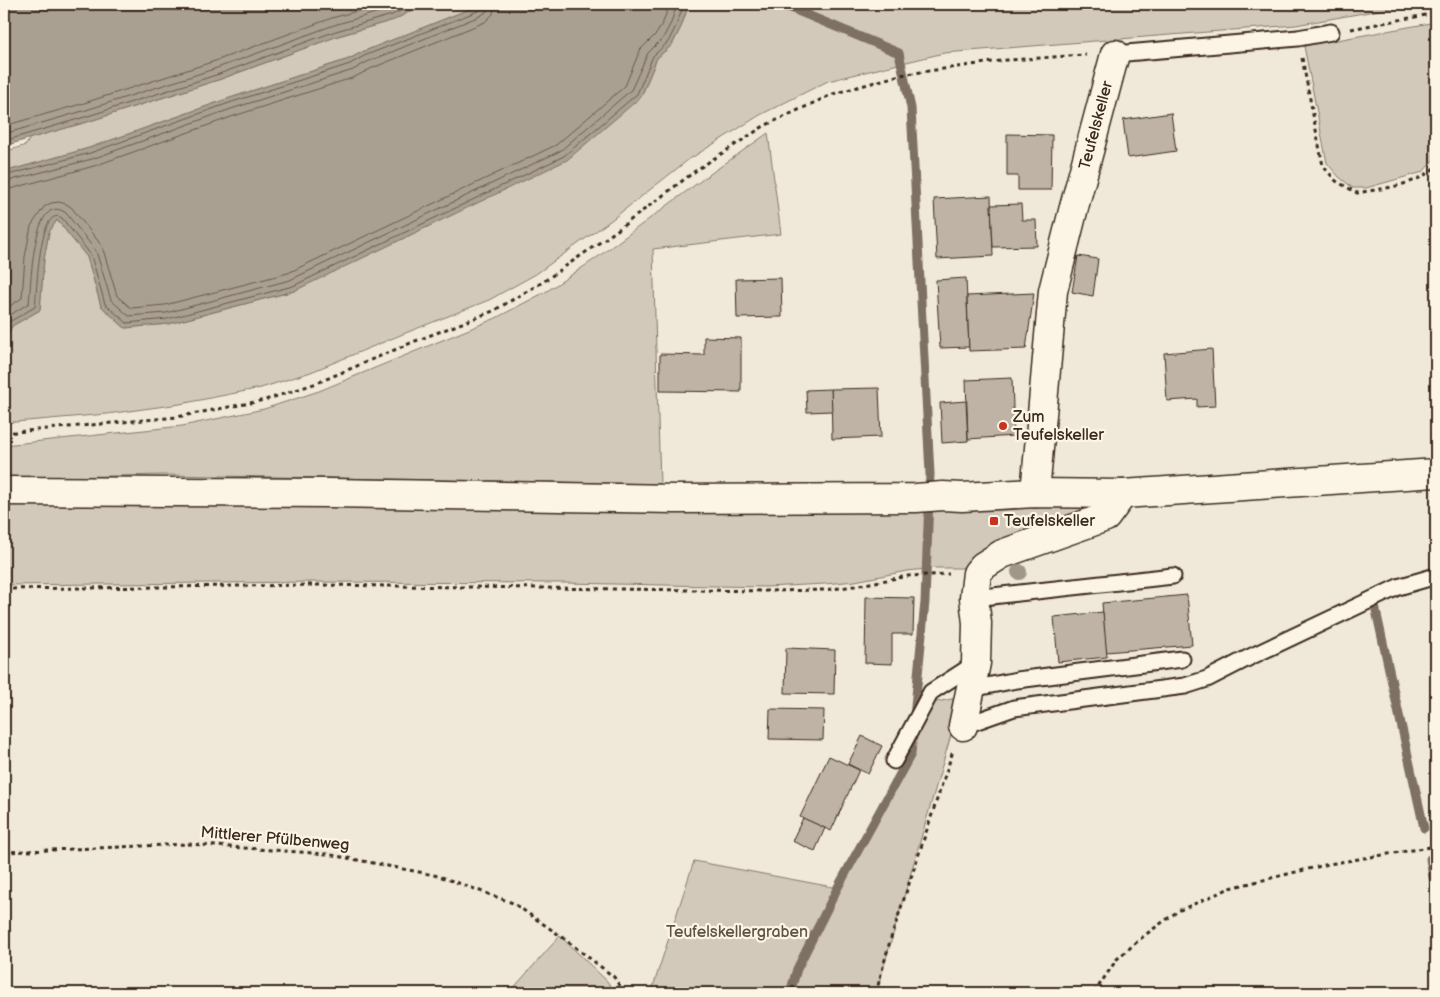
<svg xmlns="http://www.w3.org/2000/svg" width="1440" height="997" viewBox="0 0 1440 997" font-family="'Balsamiq Sans',sans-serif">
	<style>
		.green { fill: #d2c9ba; stroke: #867a6c }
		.water { fill: #aaa091; stroke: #7e7163 }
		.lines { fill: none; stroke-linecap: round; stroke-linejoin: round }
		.shore { stroke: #67594c; stroke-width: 1 }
		.stream { stroke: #7e7163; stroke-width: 9 }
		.building { fill: #beb3a4; stroke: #3b2a1e }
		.lane-casing { stroke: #3b2a1e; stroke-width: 19 }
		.street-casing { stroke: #3b2a1e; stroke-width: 31 }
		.secondary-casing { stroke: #3b2a1e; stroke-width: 31 }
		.path { stroke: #3b2a1e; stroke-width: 3; stroke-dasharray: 4 4; stroke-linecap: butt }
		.lane { stroke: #fcf5e5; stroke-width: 15 }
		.street { stroke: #fcf5e5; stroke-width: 28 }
		.secondary { stroke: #fcf5e5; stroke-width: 28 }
		.tree { fill: #a19688 }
		.poi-dot { fill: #c8321e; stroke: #fcf5e5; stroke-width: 2 }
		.labels { text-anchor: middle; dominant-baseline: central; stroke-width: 4.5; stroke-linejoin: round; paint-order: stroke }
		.street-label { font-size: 16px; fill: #3b2a1e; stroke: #fcf5e5 }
		.poi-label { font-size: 16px; fill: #3b2a1e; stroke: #fcf5e5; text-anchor: start }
		.park-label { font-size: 16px; fill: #615245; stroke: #fcf5e5 }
	</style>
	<rect width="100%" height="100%" fill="#f0e9d9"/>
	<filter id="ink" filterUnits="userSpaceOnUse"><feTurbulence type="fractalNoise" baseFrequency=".02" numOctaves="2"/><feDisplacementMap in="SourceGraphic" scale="10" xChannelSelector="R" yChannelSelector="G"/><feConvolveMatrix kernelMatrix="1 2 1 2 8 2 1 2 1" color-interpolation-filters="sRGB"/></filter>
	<g filter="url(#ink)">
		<!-- green -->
		<g class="green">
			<path d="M 424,4 L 482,4 L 362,52 L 349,59 L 227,99 L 89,148 L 4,172 L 4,152 L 26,145 L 30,138 L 87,122 L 221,79 L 338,36 L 394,20 Z"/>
			<path d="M 689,4 L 1414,4 L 1296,25 L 944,53 L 828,81 L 760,115 L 688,160 L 610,221 L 536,274 L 489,300 L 408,332 L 311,372 L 261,388 L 180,404 L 107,414 L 4,423 L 4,343 L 12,326 L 40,310 L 44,259 L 49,232 L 57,220 L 87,257 L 101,306 L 125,328 L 168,324 L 294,291 L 641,97 L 657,58 L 672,45 L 681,27 Z"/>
			<path d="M 1436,22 L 1436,157 L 1423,172 L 1366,188 L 1353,188 L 1339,177 L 1327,163 L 1304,46 Z"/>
			<path d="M 768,133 L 781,234 L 653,249 L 660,484 L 164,475 L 4,478 L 4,445 L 182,426 L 264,409 L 319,391 L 496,318 L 547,291 L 595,259 L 703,179 Z"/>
			<path d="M 4,503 L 1082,506 L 1076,519 L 968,568 L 936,568 L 907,571 L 855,581 L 825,584 L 766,587 L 564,583 L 316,582 L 4,585 Z"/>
			<path d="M 962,697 L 876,993 L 651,993 L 694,861 L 838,888 L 911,753 L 915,706 Z"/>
			<path d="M 560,936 L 607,981 L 615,993 L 509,993 Z"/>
		</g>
		<!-- water -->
		<g class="water">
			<path d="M 4,4 L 424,4 L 394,20 L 338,36 L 221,79 L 87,122 L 4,146 Z"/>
			<path d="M 482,4 L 689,4 L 681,27 L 672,45 L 657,58 L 641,97 L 567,160 L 294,291 L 168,324 L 125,328 L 101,306 L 87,257 L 57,220 L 49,232 L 44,259 L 40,310 L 12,326 L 4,343 L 4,172 L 89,148 L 227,99 L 349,59 L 362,52 Z"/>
		</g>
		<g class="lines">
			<!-- shore -->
			<g class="shore">
				<path d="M 4,126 L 81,104 L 215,61 L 332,18 L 382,4"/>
				<path d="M 4,134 L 83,111 L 217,68 L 334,25 L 389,9 L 400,4"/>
				<path d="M 4,141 L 85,117 L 219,74 L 336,31 L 392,15 L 414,4"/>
				<path d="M 4,176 L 90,153 L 229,103 L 350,64 L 364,56 L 478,11 L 481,8 L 481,4"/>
				<path d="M 4,182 L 92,159 L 231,109 L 353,70 L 367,62 L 480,16 L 486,12 L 488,4"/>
				<path d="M 4,190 L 10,189 L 94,166 L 234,116 L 355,77 L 370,69 L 485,22 L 493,14 L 495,4"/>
				<path d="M 4,310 L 22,298 L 25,257 L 31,226 L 44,207 L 51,203 L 59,202 L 66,204 L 71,207 L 102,246 L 117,296 L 131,308 L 165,305 L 288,273 L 556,145 L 625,86 L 640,50 L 657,33 L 664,20 L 669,4"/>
				<path d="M 4,319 L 29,303 C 31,288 32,189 66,213 L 96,251 L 111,300 L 129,316 L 166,313 L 290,280 L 560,151 L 631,90 L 648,53 L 663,38 L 671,23 L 677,4"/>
				<path d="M 4,332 L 9,322 L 35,307 C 37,295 38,203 62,218 L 91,255 L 105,304 L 127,323 L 167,319 L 293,286 L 564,156 L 637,94 L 653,56 L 668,42 L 676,26 L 684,4"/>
			</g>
			<!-- stream -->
			<g class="stream">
				<path d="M 781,4 L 899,53 L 911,108 L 930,474 L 925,602 L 914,717"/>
				<path d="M 1375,606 L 1424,828"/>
				<path d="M 1430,859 L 1436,896"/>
				<path d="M 790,993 L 797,969 L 838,887 L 911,754 L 913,733"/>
			</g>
		</g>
		<!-- building -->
		<g class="building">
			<path d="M 1171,113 L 1176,151 L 1128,158 L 1123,120 Z"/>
			<path d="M 1007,134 L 1052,135 L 1051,190 L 1018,190 L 1018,176 L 1007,176 Z"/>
			<path d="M 991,196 L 993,256 L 937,259 L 934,199 Z"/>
			<path d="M 1021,204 L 1022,220 L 1036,220 L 1037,246 L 993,247 L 991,205 Z"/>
			<path d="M 1078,256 L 1098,259 L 1093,296 L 1072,292 Z"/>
			<path d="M 781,278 L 782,317 L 737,318 L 736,279 Z"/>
			<path d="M 966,278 L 969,347 L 940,348 L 936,280 Z"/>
			<path d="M 1034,293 L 1026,349 L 969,351 L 967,296 Z"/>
			<path d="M 704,337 L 741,338 L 741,392 L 660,391 L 660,354 L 704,355 Z"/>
			<path d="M 1212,349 L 1215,406 L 1197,407 L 1197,399 L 1167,401 L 1164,353 Z"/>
			<path d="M 1012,378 L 1014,436 L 968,439 L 966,380 Z"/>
			<path d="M 879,388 L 881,437 L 832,439 L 831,389 Z"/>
			<path d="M 831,389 L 832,411 L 807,412 L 806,390 Z"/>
			<path d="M 966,401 L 968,441 L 942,443 L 940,403 Z"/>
			<path d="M 1187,595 L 1192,645 L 1106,652 L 1102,603 Z"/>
			<path d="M 866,597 L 914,598 L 913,634 L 892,634 L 892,664 L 865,663 Z"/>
			<path d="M 1103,612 L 1107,657 L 1058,662 L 1054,617 Z"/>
			<path d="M 786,648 L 835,650 L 834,694 L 785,693 Z"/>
			<path d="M 770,709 L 824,710 L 823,740 L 769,739 Z"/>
			<path d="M 862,736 L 882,746 L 868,774 L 848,764 Z"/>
			<path d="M 829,756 L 859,770 L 831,831 L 800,817 Z"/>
			<path d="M 803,818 L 825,828 L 815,851 L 792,841 Z"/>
		</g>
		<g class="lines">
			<!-- lane casing -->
			<g class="lane-casing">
				<g id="lane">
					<path d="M 1115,54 L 1298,38 L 1331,32"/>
					<path d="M 974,598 L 1173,576"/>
					<path d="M 971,689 L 1017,680 L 1182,659"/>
					<path d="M 963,726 L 1014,708 L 1185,686 L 1207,679 L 1250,657 L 1398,587 L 1436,576"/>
					<path d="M 894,761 L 931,692 L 976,663"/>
				</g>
			</g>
			<!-- street casing -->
			<g class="street-casing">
				<g id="street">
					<path id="s1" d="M 1035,493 L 1053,291 L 1073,211 L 1115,54"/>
					<path d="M 963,726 L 976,663 L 977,623 L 974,598 L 977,573 L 983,566 L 1002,554 L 1106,517 L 1123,494"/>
				</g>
			</g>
			<!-- secondary casing -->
			<g class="secondary-casing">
				<path id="secondary" d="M 4,491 L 330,493 L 675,499 L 916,498 L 943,496 L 962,497 L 1035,493 L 1123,494 L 1436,473"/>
			</g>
			<!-- path -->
			<g class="path">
				<path d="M 1351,29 L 1436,13"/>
				<path d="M 1302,58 L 1323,166 L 1336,181 L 1357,193 C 1384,188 1417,186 1436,166"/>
				<path d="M 4,433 L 177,417 L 265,400 L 317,383 L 413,342 L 493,311 L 543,282 L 616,231 L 698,169 L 764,126 L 833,94 L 900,75 L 1007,60 L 1086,55"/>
				<path d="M 4,589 L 317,585 L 768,591 L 825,590 L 854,586 L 908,576 L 949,574"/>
				<path d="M 4,852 L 188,844 L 327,854 L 439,876 L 513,903 L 562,937 L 614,977 L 624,993"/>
				<path d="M 876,993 L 890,941 L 953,751"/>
				<path d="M 1094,993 L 1117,959 L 1145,935 L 1178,911 L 1230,888 L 1329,864 L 1436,846"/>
			</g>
			<!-- lane -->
			<use href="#lane" class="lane"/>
			<!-- street -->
			<use href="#street" class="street"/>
			<!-- secondary -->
			<use href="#secondary" class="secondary"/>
		</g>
		<!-- trees -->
		<circle class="tree" cx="1019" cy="572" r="8"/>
	</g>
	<!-- markers -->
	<g class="poi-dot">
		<circle cx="1003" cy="426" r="5"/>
		<rect x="989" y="516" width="10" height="10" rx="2.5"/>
	</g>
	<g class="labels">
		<!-- street labels -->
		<g class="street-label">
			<text stroke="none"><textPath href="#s1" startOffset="374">Teufelskeller</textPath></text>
			<text transform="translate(275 839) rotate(5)">Mittlerer Pfülbenweg</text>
		</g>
		<!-- poi labels -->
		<g class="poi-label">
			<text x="1013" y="417">Zum<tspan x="1013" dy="18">Teufelskeller</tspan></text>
			<text x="1004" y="521">Teufelskeller</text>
		</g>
		<!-- park labels -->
		<g class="park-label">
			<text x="737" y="932">Teufelskellergraben</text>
		</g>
	</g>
	<!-- margin -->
	<rect width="1440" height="997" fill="none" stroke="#fcf5e5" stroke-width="20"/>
	<rect x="10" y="10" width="1420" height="977" fill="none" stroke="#3b2a1e" stroke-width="2" filter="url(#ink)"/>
</svg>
